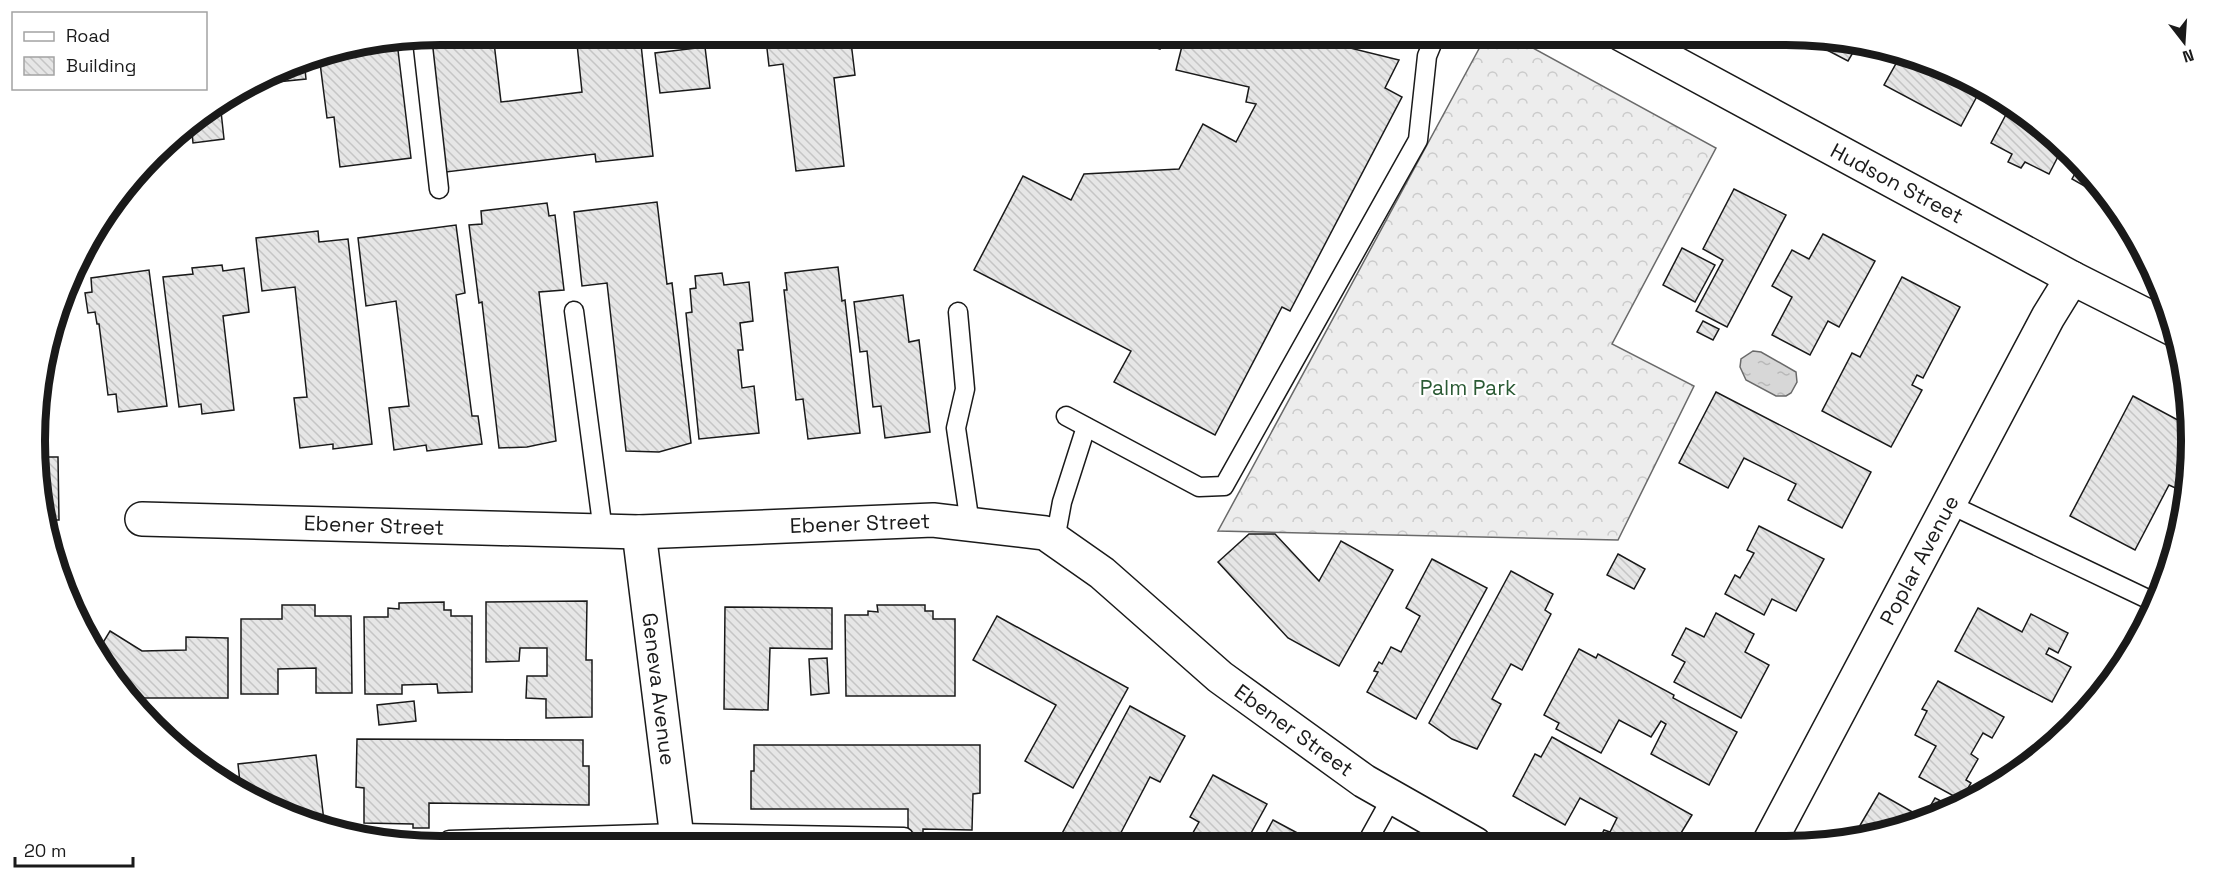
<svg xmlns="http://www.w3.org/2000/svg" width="2226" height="881" viewBox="0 0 2226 881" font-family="'Space Grotesk',sans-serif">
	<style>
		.forest { fill: url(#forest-crowns); stroke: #6a6a6a; stroke-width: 1.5 }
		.water { fill: url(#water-ripples); stroke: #6a6a6a; stroke-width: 1.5 }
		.building { fill: url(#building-back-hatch); stroke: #1a1a1a; stroke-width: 1.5 }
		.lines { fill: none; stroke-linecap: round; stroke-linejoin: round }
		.service-casing { stroke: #1a1a1a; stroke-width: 21 }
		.minor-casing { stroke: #1a1a1a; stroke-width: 36 }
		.service { stroke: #fff; stroke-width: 18 }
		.minor { stroke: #fff; stroke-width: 33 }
		.labels { text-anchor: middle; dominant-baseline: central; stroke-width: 4.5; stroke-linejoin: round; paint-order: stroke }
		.street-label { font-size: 21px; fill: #1a1a1a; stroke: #fff }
		.park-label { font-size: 21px; fill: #2b5a34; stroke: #fff }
		.rim { fill: none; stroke: #1a1a1a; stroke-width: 8 }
	</style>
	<defs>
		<pattern id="forest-crowns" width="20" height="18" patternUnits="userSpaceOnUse" patternTransform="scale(1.5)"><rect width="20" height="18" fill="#ededed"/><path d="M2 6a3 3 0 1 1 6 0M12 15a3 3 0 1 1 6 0" fill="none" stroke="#cbcbcb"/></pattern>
		<pattern id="water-ripples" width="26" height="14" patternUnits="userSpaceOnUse" patternTransform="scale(1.5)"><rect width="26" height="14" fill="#d7d7d7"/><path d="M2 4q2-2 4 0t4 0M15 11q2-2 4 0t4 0" fill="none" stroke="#b8b8b8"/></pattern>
		<pattern id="building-back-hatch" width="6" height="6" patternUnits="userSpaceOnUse" patternTransform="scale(1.5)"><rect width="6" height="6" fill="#e6e6e6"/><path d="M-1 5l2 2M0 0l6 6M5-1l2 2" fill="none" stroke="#c5c5c5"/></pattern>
	</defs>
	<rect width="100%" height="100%" fill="#fff"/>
	<!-- forest -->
	<path class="forest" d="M 1487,34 L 1509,35 L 1716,148 L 1612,344 L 1694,386 L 1618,540 L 1218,531 Z"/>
	<!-- water -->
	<path class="water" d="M 1753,351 L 1761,352 L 1796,372 L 1797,382 L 1791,393 L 1786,396 L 1776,396 L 1746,380 L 1740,367 L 1741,359 Z"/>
	<!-- building -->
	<g class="building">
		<path d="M 440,34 L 493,34 L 501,102 L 582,92 L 576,34 L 643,34 L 640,35 L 653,156 L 596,162 L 595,154 L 446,172 L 430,36 Z"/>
		<path d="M 653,34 L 715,34 L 716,41 L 699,43 L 698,36 L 654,40 Z"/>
		<path d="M 781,34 L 850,34 L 855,75 L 834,78 L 844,166 L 796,171 L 783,64 L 769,66 L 766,40 L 781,38 Z"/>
		<path d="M 914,34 L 939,34 L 940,39 L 915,42 Z"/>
		<path d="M 1112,34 L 1164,34 L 1160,49 Z"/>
		<path d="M 1185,34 L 1354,34 L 1350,48 L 1399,60 L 1385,88 L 1402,97 L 1290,311 L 1282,307 L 1215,435 L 1114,382 L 1131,351 L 974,270 L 1023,176 L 1071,200 L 1084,174 L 1179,169 L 1203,124 L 1236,142 L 1256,104 L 1246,102 L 1249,87 L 1176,70 Z"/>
		<path d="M 1802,37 L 1858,44 L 1848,61 Z"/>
		<path d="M 397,42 L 411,158 L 340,167 L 334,117 L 327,118 L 319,55 Z"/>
		<path d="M 705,47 L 710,88 L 660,93 L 655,53 Z"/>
		<path d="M 1902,53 L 1965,77 L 1982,87 L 1961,126 L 1884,85 Z"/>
		<path d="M 304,59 L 306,79 L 246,85 Z"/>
		<path d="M 220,102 L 224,139 L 193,143 L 191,122 Z"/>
		<path d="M 2011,105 L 2033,119 L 2063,147 L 2049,174 L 2025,162 L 2021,168 L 2008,162 L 2012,154 L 1991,143 Z"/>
		<path d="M 2081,163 L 2091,173 L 2111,201 L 2072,179 Z"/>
		<path d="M 1734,189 L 1786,215 L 1727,327 L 1696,311 L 1723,260 L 1703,249 Z"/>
		<path d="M 657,202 L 667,284 L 672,283 L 691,443 L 659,452 L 626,451 L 607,283 L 582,286 L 574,212 Z"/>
		<path d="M 547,203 L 549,216 L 555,215 L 564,290 L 539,292 L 556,441 L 527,447 L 499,448 L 482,302 L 479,303 L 469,225 L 482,224 L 481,211 Z"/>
		<path d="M 456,225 L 465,293 L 456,295 L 472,416 L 478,416 L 482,444 L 427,451 L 426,445 L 394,450 L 389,408 L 409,406 L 396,301 L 366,306 L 358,238 Z"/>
		<path d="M 318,231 L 319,242 L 348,239 L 372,444 L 333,449 L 333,444 L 300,448 L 294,398 L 307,397 L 295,287 L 262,291 L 256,238 Z"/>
		<path d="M 1823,234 L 1875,261 L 1839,327 L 1828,321 L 1810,355 L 1772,335 L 1792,297 L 1772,286 L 1792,250 L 1809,259 Z"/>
		<path d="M 1682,248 L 1715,265 L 1695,302 L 1663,285 Z"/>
		<path d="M 222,265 L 223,271 L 244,268 L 249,312 L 223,316 L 234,410 L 202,414 L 201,404 L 179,407 L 163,277 L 193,274 L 192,268 Z"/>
		<path d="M 838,267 L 842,301 L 845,300 L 860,433 L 808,439 L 803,399 L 796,400 L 784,290 L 787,290 L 785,273 Z"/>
		<path d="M 149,270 L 167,406 L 118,412 L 116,394 L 108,395 L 99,324 L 97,324 L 95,312 L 88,313 L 85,293 L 92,292 L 91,278 Z"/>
		<path d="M 722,273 L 724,285 L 749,282 L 753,321 L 740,323 L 743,350 L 738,350 L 742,388 L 754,386 L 759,433 L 699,439 L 686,313 L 692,312 L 690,289 L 696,288 L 695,276 Z"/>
		<path d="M 1902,277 L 1960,307 L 1923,378 L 1917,375 L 1912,385 L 1922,390 L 1891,447 L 1822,411 L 1852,353 L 1860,357 Z"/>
		<path d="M 903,295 L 909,342 L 919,340 L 930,432 L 885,438 L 881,406 L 873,407 L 867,351 L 860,352 L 854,302 Z"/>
		<path d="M 1703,321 L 1719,329 L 1713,340 L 1697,332 Z"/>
		<path d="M 1716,392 L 1871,472 L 1842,528 L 1788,500 L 1796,484 L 1744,458 L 1728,488 L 1679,463 Z"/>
		<path d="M 2133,396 L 2189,426 L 2191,467 L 2186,493 L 2169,485 L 2135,550 L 2070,516 Z"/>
		<path d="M 40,457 L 58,457 L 59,520 L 42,520 Z"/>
		<path d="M 1759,526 L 1824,559 L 1796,611 L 1772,599 L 1764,615 L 1725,594 L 1735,575 L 1740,578 L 1754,553 L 1747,550 Z"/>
		<path d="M 1249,534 L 1275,534 L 1319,581 L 1341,541 L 1393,570 L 1339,666 L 1288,638 L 1218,562 Z"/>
		<path d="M 1618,554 L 1645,569 L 1634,589 L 1607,575 Z"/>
		<path d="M 1432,559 L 1487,588 L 1416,719 L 1367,692 L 1378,672 L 1374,671 L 1379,662 L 1382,664 L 1391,647 L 1401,652 L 1420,616 L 1406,608 Z"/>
		<path d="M 1511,571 L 1553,594 L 1545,610 L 1551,614 L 1522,670 L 1511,664 L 1492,699 L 1501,704 L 1477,749 L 1452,739 L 1429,723 Z"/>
		<path d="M 587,601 L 586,660 L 592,660 L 592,717 L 546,718 L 546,699 L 526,698 L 527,676 L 547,676 L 547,648 L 520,648 L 519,661 L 486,662 L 486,602 Z"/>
		<path d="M 444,602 L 444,610 L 451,610 L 451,616 L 472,616 L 472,692 L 438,693 L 437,684 L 402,685 L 402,694 L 365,694 L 364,617 L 388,617 L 388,608 L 399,609 L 399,603 Z"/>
		<path d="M 282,605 L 315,605 L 315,616 L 351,616 L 352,693 L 316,693 L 316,668 L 278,669 L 278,694 L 241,694 L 241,619 L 282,619 Z"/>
		<path d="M 877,605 L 925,605 L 925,611 L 933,611 L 933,619 L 955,619 L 955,696 L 846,696 L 845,615 L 868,615 L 868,611 L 878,612 Z"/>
		<path d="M 725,607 L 832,608 L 832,649 L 770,648 L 768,710 L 724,709 Z"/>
		<path d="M 1978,608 L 2022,632 L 2031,614 L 2068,633 L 2058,653 L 2049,648 L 2046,654 L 2071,667 L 2052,702 L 1955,651 Z"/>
		<path d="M 1716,613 L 1754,634 L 1745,652 L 1769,665 L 1741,718 L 1674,682 L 1685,662 L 1672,655 L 1686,628 L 1704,637 Z"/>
		<path d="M 997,616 L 1128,688 L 1073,788 L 1025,761 L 1056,705 L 973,660 Z"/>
		<path d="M 110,631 L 142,651 L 186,650 L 186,637 L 228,638 L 228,698 L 133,698 L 103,666 L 96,654 Z"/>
		<path d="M 1579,649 L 1596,658 L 1598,654 L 1674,695 L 1673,698 L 1737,732 L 1709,785 L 1651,754 L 1666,724 L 1661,721 L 1651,737 L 1619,720 L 1601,753 L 1556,729 L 1559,723 L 1544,715 Z"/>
		<path d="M 827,658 L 829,693 L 811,695 L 809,659 Z"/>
		<path d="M 1938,681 L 2004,717 L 1992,738 L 1983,733 L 1971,754 L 1978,759 L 1966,780 L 1971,783 L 1961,800 L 1919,777 L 1936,746 L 1915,735 L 1927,711 L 1922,709 Z"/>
		<path d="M 414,701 L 416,721 L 379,725 L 377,705 Z"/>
		<path d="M 1130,706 L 1185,736 L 1160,782 L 1150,777 L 1115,844 L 1116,845 L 1064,845 L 1058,841 Z"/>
		<path d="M 1552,737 L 1692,815 L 1675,843 L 1597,844 L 1604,830 L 1610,832 L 1617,818 L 1580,798 L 1565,825 L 1513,796 L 1535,754 L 1541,757 Z"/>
		<path d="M 357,739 L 583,740 L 583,766 L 589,766 L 589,805 L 429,803 L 429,828 L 413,828 L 413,824 L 364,823 L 364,788 L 356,787 Z"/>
		<path d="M 754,745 L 980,745 L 980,793 L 973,794 L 972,830 L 923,829 L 923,833 L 908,834 L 908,809 L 751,809 L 751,771 L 754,771 Z"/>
		<path d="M 316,755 L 325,829 L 261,805 L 241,792 L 238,764 Z"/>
		<path d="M 1213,775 L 1267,804 L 1245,844 L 1186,845 L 1199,822 L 1190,817 Z"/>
		<path d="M 1879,793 L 1923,818 L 1852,839 Z"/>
		<path d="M 1935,798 L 1954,808 L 1925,815 Z"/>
		<path d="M 1273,820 L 1318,844 L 1260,844 Z"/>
		<path d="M 425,839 L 443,840 L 443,846 L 414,843 L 425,843 Z"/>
		<path d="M 939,841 L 939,845 L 923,845 L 923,842 Z"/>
	</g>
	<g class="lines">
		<!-- service casing -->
		<g class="service-casing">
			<g id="service">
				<path d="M 422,38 L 439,189"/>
				<path d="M 574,311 L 603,531"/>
				<path d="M 958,312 L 965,389 L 956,428 L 970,524"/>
				<path d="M 1066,416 L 1199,487 L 1224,486 L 1418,140 L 1427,56 L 1436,34"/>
				<path d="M 1949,504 L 2154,602"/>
				<path d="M 1055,540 L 1062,502 L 1086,427"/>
				<path d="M 449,840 L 677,833 L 904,837"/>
				<path d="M 1366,844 L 1392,797"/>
			</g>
		</g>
		<!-- minor casing -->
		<g class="minor-casing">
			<g id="minor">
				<path d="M 1621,34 L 2072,278 L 2175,330"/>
				<path d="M 142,519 L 639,532 L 933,520 L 1045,533 L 1102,573 L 1220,677 L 1364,781 L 1475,844"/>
				<path d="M 639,532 L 678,846"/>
				<path d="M 1769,843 L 2048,317 L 2072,278"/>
			</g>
		</g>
		<!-- service -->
		<use href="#service" class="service"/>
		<!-- minor -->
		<use href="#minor" class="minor"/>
	</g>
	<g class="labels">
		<!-- street labels -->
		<g class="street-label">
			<text transform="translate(1897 183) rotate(28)">Hudson Street</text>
			<text transform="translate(860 523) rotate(-2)">Ebener Street</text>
			<text transform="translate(374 525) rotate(2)">Ebener Street</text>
			<text transform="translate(1919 560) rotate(-62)">Poplar Avenue</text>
			<text transform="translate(659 689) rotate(83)">Geneva Avenue</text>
			<text transform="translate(1294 730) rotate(36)">Ebener Street</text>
		</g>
		<!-- park labels -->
		<g class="park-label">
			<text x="1468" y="387">Palm Park</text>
		</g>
	</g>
	<!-- crop -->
	<path d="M0 0H2226V881H0ZM440 45H1786A395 395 0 0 1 2181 440V441A395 395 0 0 1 1786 836H440A395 395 0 0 1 45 441V440A395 395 0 0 1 440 45Z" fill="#fff" fill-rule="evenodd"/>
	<path class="rim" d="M440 45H1786A395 395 0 0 1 2181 440V441A395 395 0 0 1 1786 836H440A395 395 0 0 1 45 441V440A395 395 0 0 1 440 45Z"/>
	<!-- legend -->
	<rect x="12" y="12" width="195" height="78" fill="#ffffff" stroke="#a3a3a3" stroke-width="1.5"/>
	<rect x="24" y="32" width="30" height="9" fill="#ffffff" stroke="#a3a3a3" stroke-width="1.5"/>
	<text x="66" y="42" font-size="18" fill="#1a1a1a">Road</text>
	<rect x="24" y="57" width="30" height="18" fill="url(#building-back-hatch)" stroke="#a3a3a3" stroke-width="1.5"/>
	<text x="66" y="72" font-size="18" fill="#1a1a1a">Building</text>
	<!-- north arrow -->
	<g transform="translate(2184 42) rotate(163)" stroke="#ffffff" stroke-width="4.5" paint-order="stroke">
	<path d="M0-4.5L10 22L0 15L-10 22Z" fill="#1a1a1a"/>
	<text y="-9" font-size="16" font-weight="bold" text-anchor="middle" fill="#1a1a1a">N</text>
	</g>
	<!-- scale -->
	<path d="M15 857v9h118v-9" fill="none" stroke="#1a1a1a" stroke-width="3"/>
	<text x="24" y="857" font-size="18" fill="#1a1a1a" stroke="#ffffff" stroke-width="4.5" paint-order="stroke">20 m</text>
</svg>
